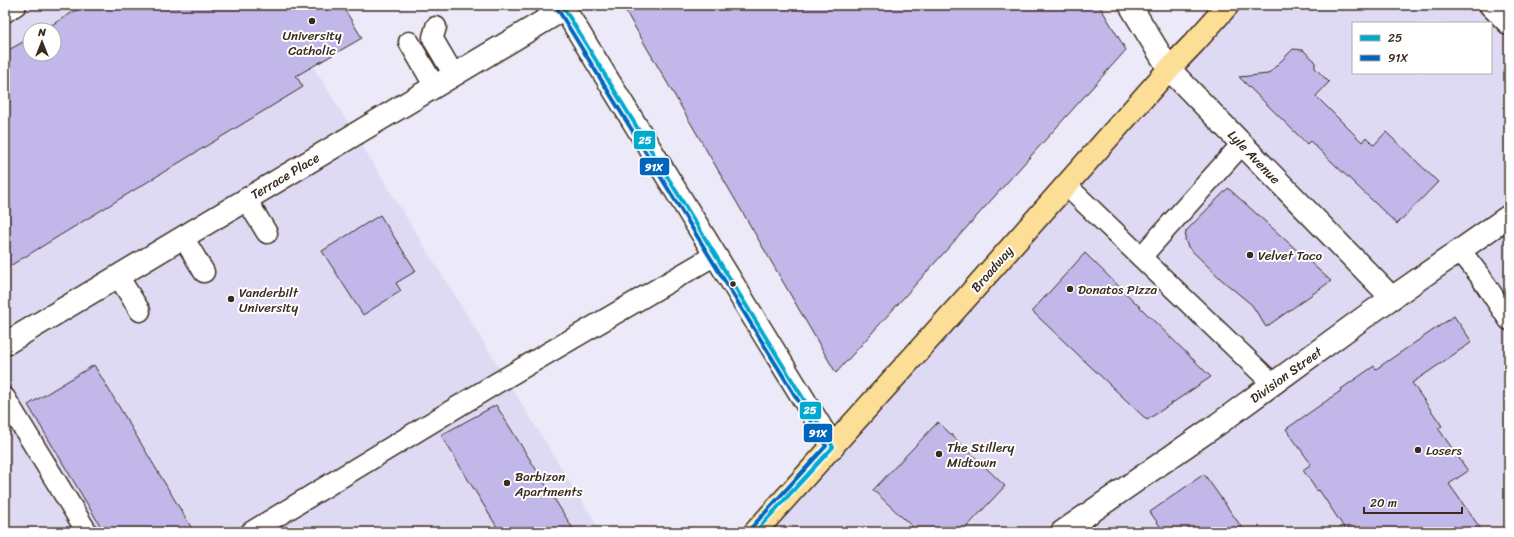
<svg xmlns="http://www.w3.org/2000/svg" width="1514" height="537" viewBox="0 0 1514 537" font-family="Sriracha,sans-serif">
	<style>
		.built { fill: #dfdaf4; fill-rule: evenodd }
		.building { fill: #c1b7e9; stroke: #3b2a1e }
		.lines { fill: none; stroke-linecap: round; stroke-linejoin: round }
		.service-casing { stroke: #3b2a1e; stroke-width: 23 }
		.minor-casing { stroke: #3b2a1e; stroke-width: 25 }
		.secondary-casing { stroke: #3b2a1e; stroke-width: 25 }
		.primary-casing { stroke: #3b2a1e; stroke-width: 25 }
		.service { stroke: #fff; stroke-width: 20 }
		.minor { stroke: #fff; stroke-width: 22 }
		.secondary { stroke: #fff; stroke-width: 22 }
		.primary { stroke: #fdde96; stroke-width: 22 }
		.bus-1-casing { stroke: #fff; stroke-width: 7 }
		.bus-2-casing { stroke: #fff; stroke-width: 7 }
		.bus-1 { stroke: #00a9ce; stroke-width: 4 }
		.bus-2 { stroke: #0065bd; stroke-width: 4 }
		.poi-dot { fill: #3b2a1e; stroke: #fff; stroke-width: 1.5 }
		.labels { text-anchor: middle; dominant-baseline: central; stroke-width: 4; stroke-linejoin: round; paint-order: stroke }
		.poi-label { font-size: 13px; fill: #3b2a1e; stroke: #fff; text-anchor: start }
		.street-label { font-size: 13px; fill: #3b2a1e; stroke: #fff }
		.line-badge { stroke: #fff; stroke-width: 1.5 }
		.badge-label { font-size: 11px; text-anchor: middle; font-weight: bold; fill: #fff }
	</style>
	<rect width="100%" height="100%" fill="#ece9f8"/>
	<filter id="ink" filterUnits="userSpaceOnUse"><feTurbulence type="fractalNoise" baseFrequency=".025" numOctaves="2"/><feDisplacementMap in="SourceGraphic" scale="8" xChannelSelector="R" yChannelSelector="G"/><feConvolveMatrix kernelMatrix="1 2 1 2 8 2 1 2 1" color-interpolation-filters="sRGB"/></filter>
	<g filter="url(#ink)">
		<!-- built -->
		<g class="built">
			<path d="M 16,5 L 275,5 L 601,532 L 5,532 L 5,12 ZM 30,30 L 54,30 L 54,54 L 30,54 Z"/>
			<path d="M 1228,5 L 1509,5 L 1509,532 L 755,532 ZM 1353,23 L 1491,23 L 1491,73 L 1353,73 Z"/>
		</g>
		<!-- building -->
		<g class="building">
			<path d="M 85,5 L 342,5 L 362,38 L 296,76 L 303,87 L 5,269 L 5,52 L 30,38 L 30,54 L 54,54 L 54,30 L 43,30 Z"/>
			<path d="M 622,5 L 1099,5 L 1126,50 L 836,373 Z"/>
			<path d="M 1293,49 L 1303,50 L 1315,61 L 1315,68 L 1329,82 L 1316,96 L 1362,142 L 1366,137 L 1374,145 L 1386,132 L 1438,182 L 1397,224 L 1310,141 L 1307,144 L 1239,77 L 1268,74 Z"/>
			<path d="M 1228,188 L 1331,281 L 1266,327 L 1252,305 L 1223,281 L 1188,247 L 1185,240 L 1186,231 Z"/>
			<path d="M 380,215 L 416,271 L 396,283 L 401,291 L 363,315 L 322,251 Z"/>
			<path d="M 1085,253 L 1211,377 L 1147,420 L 1032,311 Z"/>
			<path d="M 1454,316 L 1472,342 L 1412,383 L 1442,426 L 1438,428 L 1468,471 L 1449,484 L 1483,532 L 1347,532 L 1319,490 L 1317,491 L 1303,470 L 1311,464 L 1286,429 L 1342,390 L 1341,389 L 1374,366 L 1376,369 Z"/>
			<path d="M 94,365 L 194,532 L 104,532 L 28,405 Z"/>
			<path d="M 496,405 L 575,532 L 500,532 L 441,435 Z"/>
			<path d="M 938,422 L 1005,486 L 962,532 L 918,532 L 873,490 Z"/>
			<path d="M 1204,474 L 1245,532 L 1164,532 L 1150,512 Z"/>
		</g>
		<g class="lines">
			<!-- service casing -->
			<g class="service-casing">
				<g id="service">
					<path d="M 1489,5 L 1509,25"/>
					<path d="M 5,12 L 16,5"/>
					<path d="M 436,27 L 433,37 L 434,41 L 454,75"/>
					<path d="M 409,42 L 435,87"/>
					<path d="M 1066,185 L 1273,384"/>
					<path d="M 246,199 L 267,233"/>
					<path d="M 183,237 L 204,272"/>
					<path d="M 1460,250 L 1480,276 L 1509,320"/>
					<path d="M 1141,257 L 1242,144"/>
					<path d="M 118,276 L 140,311"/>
					<path d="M 5,398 L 87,532"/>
					<path d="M 251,532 L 495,384 L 715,255"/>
				</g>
			</g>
			<!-- minor casing -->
			<g class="minor-casing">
				<g id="minor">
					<path d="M 1130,5 L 1169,69 L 1392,298"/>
					<path d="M 5,344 L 564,9"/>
				</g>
			</g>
			<!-- secondary casing -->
			<g class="secondary-casing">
				<g id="secondary">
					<path d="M 562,5 L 833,447"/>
					<path d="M 1062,532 L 1218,424 L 1366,316 L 1509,216"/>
				</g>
			</g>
			<!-- primary casing -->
			<g class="primary-casing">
				<path id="primary" d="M 755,532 L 967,297 L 1169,69 L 1194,43 L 1228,5"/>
			</g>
			<!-- service -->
			<use href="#service" class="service"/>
			<!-- minor -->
			<use href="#minor" class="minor"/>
			<!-- secondary -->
			<use href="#secondary" class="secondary"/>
			<!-- primary -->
			<use href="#primary" class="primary"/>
			<!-- bus-1 casing -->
			<g class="bus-1-casing">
				<path id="bus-1" d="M 562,5 L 833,447 L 755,532"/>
			</g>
			<!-- bus-2 casing -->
			<g class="bus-2-casing">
				<path id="bus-2" d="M 557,8 L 826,446 L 751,528"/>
			</g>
			<!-- bus-1 -->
			<use href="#bus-1" class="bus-1"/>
			<!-- bus-2 -->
			<use href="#bus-2" class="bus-2"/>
		</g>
	</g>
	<!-- markers -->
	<g class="poi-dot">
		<circle cx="312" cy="21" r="4"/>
		<circle cx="1250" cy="255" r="4"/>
		<circle cx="733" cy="284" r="3.5"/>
		<circle cx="1070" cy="289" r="4"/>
		<circle cx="231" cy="299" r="4"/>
		<circle cx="1418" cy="450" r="4"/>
		<circle cx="939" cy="454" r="4"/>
		<circle cx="507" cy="483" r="4"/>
	</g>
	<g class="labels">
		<!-- poi labels -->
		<g class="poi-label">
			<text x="312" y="35" text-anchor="middle">University<tspan x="312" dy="15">Catholic</tspan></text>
			<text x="1258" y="255">Velvet Taco</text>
			<text x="1078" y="289">Donatos Pizza</text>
			<text x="239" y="292">Vanderbilt<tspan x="239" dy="15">University</tspan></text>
			<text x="947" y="447">The Stillery<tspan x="947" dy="15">Midtown</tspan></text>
			<text x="1426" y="450">Losers</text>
			<text x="515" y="476">Barbizon<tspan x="515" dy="15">Apartments</tspan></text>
		</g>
		<!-- street labels -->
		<g class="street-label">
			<text transform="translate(1254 157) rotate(46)">Lyle Avenue</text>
			<text transform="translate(285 176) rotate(-31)">Terrace Place</text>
			<text transform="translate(992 269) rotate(-49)">Broadway</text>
			<text transform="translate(1286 375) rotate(-36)">Division Street</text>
		</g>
	</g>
	<g class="line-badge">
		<rect x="633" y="130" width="23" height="20" rx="4" fill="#00a9ce"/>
		<rect x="639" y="157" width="31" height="19" rx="4" fill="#0065bd"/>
		<rect x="799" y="401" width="23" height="19" rx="4" fill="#00a9ce"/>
		<rect x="803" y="423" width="30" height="20" rx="4" fill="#0065bd"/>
	</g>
	<g class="badge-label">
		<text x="645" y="144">25</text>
		<text x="654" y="171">91X</text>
		<text x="810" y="414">25</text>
		<text x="818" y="437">91X</text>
	</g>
	<!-- margin -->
	<rect width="1514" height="537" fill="none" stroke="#fff" stroke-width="20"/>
	<rect x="10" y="10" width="1494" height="517" fill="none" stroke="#3b2a1e" stroke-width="1.5" filter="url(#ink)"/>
	<!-- legend -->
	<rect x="1352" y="22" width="140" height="52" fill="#ffffff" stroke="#b1aaa5"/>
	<rect x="1360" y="35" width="20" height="6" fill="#00a9ce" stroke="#b1aaa5"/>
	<text x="1388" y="42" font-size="12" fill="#3b2a1e">25</text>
	<rect x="1360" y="55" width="20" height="6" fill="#0065bd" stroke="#b1aaa5"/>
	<text x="1388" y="62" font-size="12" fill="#3b2a1e">91X</text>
	<!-- north arrow -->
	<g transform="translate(42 42)"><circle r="19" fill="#ffffff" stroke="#b1aaa5"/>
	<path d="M0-3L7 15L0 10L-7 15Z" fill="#3b2a1e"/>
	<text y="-6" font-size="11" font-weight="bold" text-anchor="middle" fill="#3b2a1e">N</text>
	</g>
	<!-- scale -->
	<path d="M1364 507v6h98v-6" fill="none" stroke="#3b2a1e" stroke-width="2"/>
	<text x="1370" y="507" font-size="12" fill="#3b2a1e" stroke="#ffffff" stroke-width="3" paint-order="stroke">20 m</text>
</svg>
